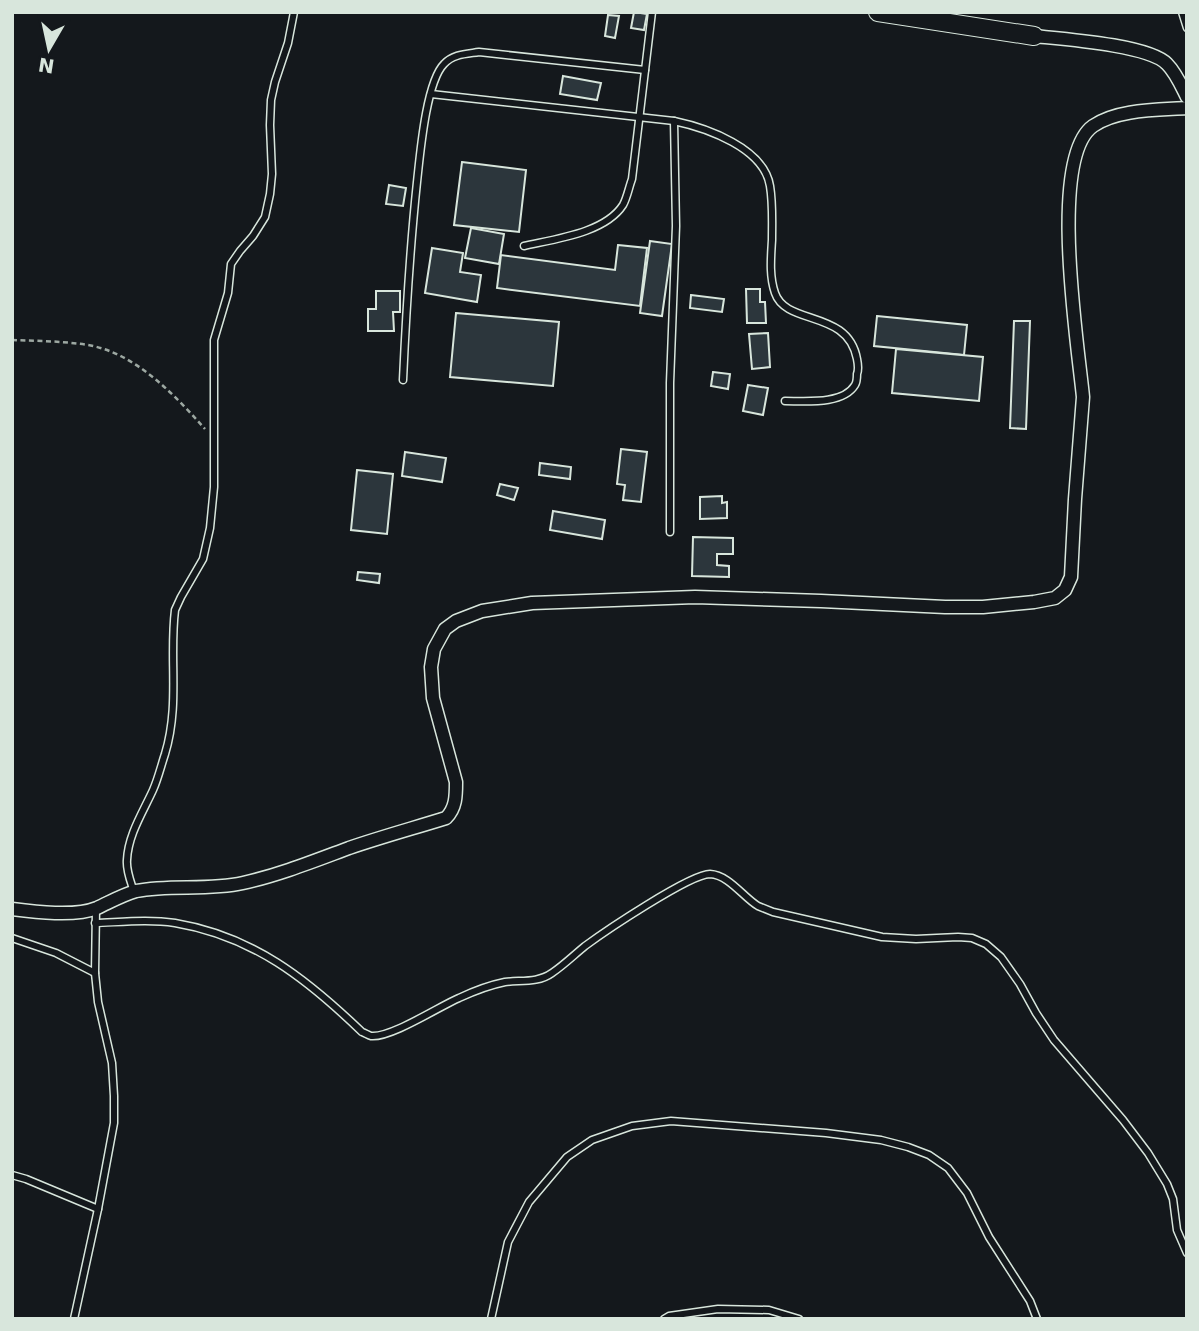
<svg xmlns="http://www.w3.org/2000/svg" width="1199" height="1331" viewBox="0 0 1199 1331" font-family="'DejaVu Sans',sans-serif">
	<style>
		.building { fill: #2c363c; stroke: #d8e6dc; stroke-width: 2 }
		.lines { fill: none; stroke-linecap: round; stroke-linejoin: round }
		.lane-casing { stroke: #d8e6dc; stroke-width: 9 }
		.street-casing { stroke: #d8e6dc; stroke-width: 15 }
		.secondary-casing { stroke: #d8e6dc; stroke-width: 20 }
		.path { stroke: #9da8a2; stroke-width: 2.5; stroke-dasharray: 5 3.5; stroke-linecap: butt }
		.lane { stroke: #14181c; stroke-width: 6 }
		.street { stroke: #14181c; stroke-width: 12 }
		.secondary { stroke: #14181c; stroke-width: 18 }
	</style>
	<rect width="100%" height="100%" fill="#14181c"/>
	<!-- building -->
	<g class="building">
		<path d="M 634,12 L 647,14 L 644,30 L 631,28 Z"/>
		<path d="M 608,15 L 619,16 L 615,38 L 605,36 Z"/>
		<path d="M 563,76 L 601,83 L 597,100 L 560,94 Z"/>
		<path d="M 462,162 L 526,170 L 519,232 L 454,225 Z"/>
		<path d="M 389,185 L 406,188 L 403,206 L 386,204 Z"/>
		<path d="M 471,228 L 504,234 L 499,264 L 465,258 Z"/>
		<path d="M 650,241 L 672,244 L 662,316 L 640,313 Z"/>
		<path d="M 618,245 L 647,248 L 640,306 L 497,288 L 501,255 L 615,270 Z"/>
		<path d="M 432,248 L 463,253 L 460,272 L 481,275 L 477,302 L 425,293 Z"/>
		<path d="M 746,289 L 760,289 L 760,302 L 765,302 L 766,323 L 747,323 Z"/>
		<path d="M 376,291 L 400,291 L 400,312 L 393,312 L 394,331 L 368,331 L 368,309 L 376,309 Z"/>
		<path d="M 691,295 L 724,299 L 722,312 L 690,308 Z"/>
		<path d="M 456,313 L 559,322 L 553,386 L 450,377 Z"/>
		<path d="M 877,316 L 967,325 L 964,355 L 874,346 Z"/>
		<path d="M 1014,321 L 1030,321 L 1026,429 L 1010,428 Z"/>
		<path d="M 768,333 L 770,367 L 752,369 L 749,334 Z"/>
		<path d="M 896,349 L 983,357 L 979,401 L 892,393 Z"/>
		<path d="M 713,372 L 730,374 L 728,389 L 711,386 Z"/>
		<path d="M 748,385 L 768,388 L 763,415 L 743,411 Z"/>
		<path d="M 621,449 L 647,452 L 641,502 L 623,500 L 625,485 L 617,484 Z"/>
		<path d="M 405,452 L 446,458 L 442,482 L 402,476 Z"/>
		<path d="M 540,463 L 571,467 L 570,479 L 539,475 Z"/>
		<path d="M 357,470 L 393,474 L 387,534 L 351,530 Z"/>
		<path d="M 500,484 L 518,488 L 514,500 L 497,495 Z"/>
		<path d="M 722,496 L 722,503 L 727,502 L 727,518 L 700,519 L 700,497 Z"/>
		<path d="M 553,511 L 605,520 L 602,539 L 550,530 Z"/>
		<path d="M 693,537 L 733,538 L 733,554 L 717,554 L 717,565 L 729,566 L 729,577 L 692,576 Z"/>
		<path d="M 358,572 L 380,574 L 379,583 L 357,580 Z"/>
	</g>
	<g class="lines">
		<!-- lane casing -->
		<g class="lane-casing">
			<g id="lane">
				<path d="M 1182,12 L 1187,28"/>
				<path d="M 431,94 L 674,121 C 707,128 764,148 770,186 C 773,204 772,222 772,240 C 771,257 769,276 775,293 C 786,326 848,309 857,359 C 858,364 859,369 857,374 C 857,378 857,382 855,385 C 843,405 805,401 785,401"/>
				<path d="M 524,246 C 555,239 605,233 623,205 C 627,198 629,187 632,179 L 652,12"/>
				<path d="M 403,380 C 406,314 410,248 417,182 C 420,155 426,82 444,64 C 453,54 466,54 479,52 L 645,70"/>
				<path d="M 670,532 L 670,383 L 676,226 L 674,121"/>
				<path d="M 134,892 C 131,882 126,871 127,860 C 128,835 143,812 153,790 C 158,779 161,766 165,754 C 180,705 169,658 175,610 L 181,597 L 203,559 L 210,528 L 214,487 L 214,340 L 228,293 L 231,264 L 240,251 L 253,236 L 265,217 L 270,194 L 272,174 L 270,125 L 271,100 L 275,82 L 288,43 L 294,12"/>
				<path d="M 95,923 C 122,922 149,919 175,923 C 253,936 307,979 362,1032 C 365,1033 368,1035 371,1036 C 391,1038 440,1006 459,998 C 474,991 490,985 505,982 C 521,980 538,983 552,973 C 564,965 574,955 585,946 C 604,932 690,874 710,874 C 729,875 743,897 758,906 C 763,908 768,910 773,912 L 882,937 L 916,939 L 958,937 L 972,938 L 986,944 L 1001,957 L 1020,984 L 1036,1013 L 1054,1040 L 1123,1120 L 1148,1153 L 1167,1184 L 1173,1199 L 1177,1230 L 1187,1253"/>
				<path d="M 12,938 L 56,953 L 95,973"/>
				<path d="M 12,1175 L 26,1179 L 98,1209"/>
				<path d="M 74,1319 L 98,1209 L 114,1123 L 114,1096 L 112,1063 L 98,1002 L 95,973 L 96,909"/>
				<path d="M 491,1319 L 508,1242 L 529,1202 L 567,1157 L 592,1140 L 632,1126 L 671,1121 L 826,1133 L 881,1140 L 908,1147 L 929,1155 L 948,1168 L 967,1193 L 989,1237 L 1030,1301 L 1037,1319"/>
				<path d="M 664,1319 L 669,1316 L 718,1309 L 769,1310 L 799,1319"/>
			</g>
		</g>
		<!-- street casing -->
		<g class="street-casing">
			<g id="street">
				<path d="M 1034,36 C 1063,39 1149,45 1167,64 C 1176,73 1181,85 1187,97"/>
				<path d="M 12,909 C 35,912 75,917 97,908 C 110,902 122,895 136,891 C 171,884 207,891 243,883 C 279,875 314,861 349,848 C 381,837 414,828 446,818 C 456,808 456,796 456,782 L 433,698 L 431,667 L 434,649 L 445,629 L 456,621 L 482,611 L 532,603 L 695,597 L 821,601 L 945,607 L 983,607 L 1034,602 L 1055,598 L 1065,590 L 1071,577 L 1075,499 L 1083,397 C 1078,345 1048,158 1093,126 C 1117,109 1158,110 1187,108"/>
			</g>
		</g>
		<!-- secondary casing -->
		<g class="secondary-casing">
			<path id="secondary" d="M 878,12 L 1034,36"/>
		</g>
		<!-- path -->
		<path class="path" d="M 12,340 C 37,341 63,341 88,345 C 135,353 174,394 205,429"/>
		<!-- lane -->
		<use href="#lane" class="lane"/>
		<!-- street -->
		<use href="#street" class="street"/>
		<!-- secondary -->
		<use href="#secondary" class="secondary"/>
	</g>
	<!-- border -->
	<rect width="1199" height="1331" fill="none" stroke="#d8e6dc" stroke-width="28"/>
	<!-- north arrow -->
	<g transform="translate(49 49) rotate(189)" stroke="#14181c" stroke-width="5" paint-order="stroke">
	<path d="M0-5L12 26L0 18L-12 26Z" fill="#d8e6dc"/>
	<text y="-10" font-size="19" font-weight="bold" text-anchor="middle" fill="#d8e6dc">N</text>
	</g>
</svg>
